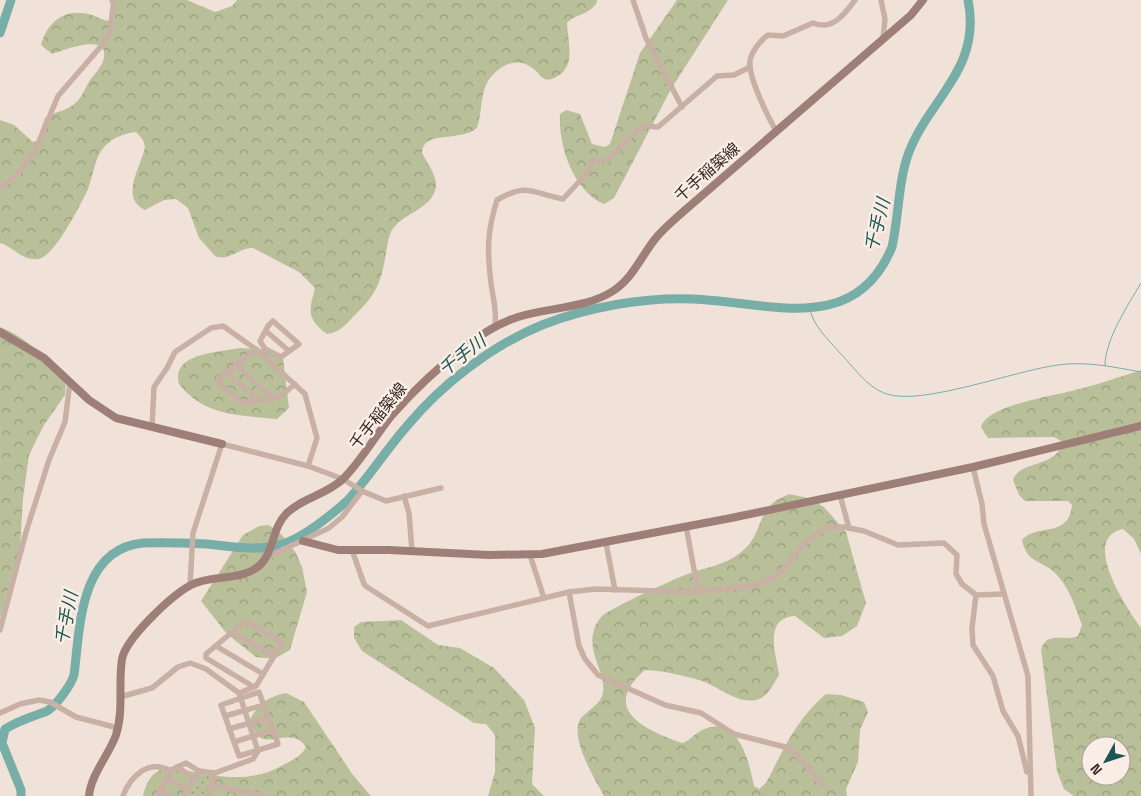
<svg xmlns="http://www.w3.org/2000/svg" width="1141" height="796" viewBox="0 0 1141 796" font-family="'Space Grotesk','Noto Sans JP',sans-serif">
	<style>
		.forest { fill: url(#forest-crowns); fill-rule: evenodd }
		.park { fill: url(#park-dots) }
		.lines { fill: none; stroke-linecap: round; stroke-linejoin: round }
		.stream { stroke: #78aea8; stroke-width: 1 }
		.river { stroke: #78aea8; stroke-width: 9 }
		.street { stroke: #c9b0a5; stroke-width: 5.5 }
		.secondary { stroke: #9d7f77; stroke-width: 8 }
		.labels { text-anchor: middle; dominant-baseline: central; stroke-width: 5; stroke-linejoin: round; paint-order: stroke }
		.street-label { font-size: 16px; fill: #352926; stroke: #f9ede5 }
		.water-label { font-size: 18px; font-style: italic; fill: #1c5651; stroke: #f9ede5 }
	</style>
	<defs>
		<pattern id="forest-crowns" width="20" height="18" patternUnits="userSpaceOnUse" patternTransform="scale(1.25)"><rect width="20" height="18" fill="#b9c099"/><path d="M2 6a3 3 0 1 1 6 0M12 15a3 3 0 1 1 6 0" fill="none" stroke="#979c7d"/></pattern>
		<pattern id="park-dots" width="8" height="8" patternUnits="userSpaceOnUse" patternTransform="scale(1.25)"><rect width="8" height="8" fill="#b9c099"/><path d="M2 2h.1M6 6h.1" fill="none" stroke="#979c7d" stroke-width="1.8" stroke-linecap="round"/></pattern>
	</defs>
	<rect width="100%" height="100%" fill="#f1e2d9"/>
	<!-- forest -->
	<g class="forest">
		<path d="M 109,0 L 187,0 L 215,12 L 232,6 L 237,0 L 597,0 L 597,2 C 590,15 575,14 567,23 C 568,44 577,68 554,78 C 550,80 546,80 543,78 C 540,77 538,72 535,70 C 520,57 504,62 491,77 C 479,91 483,112 477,128 C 459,143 423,129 422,153 C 427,163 440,179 435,191 C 428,211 400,214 391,232 C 387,240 387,251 385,259 C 380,287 373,298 352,318 C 345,325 339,333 327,334 C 306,318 309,311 315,288 L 299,272 L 253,248 C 240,247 228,262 215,256 L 199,238 L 188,208 L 176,199 L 164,200 L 145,210 C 119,198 141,167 145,147 L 143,140 L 136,132 C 125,133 112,138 105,146 C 95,156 93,176 88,189 C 81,204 54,258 38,259 C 22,261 14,247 0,243 L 0,120 L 14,125 L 33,142 L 37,141 L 45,118 C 54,112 65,111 73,105 C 81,100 85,88 90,80 C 95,74 103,65 104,57 C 108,32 62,51 52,54 L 41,45 C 48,20 66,7 92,15 C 99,18 106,22 114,21 L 115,14 Z"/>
		<path d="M 677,0 L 728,0 L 671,89 L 614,198 L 604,204 C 573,191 558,145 560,114 L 566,110 L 580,114 L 592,144 L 605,147 L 610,144 L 640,53 Z"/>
		<path d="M 0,327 C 28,338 47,359 66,382 L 65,395 L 44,425 L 29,455 L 23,499 L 19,566 L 0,618 Z"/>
		<path d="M 240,348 L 272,350 L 283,358 L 289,408 L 277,419 C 240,415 205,417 179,384 C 170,353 220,352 240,348 Z"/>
		<path d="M 1141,370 L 1141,554 L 1134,539 L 1123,529 C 1079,538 1128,610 1141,628 L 1141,796 L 1074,796 L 1064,789 L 1057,771 L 1041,650 C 1046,630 1065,642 1078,636 L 1082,625 C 1075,607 1070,589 1057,575 C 1044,560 1027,565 1022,540 C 1036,523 1069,539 1072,505 L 1068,501 L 1025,501 L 1019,495 L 1013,480 C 1020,459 1061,468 1061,441 L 1054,437 L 988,438 L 981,427 C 987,405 1054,396 1075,390 C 1097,385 1119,377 1141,370 ZM 1091,746 L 1121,746 L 1121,776 L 1091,776 Z"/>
		<path d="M 789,494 L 808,498 L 824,507 L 846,532 L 866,603 L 857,626 L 842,636 L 824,638 L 795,616 C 763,618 776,654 779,675 C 774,683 768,696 759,699 C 739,706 720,687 702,681 C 682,675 665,671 645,670 C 599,710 646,730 682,743 C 690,741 694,734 702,730 C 738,713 749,761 754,786 L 759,789 L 766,783 C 783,750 797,718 826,694 L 841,695 L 864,702 L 868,712 L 860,730 L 858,762 L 846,789 L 847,796 L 604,796 C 595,779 568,736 581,718 C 587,711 599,705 602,696 C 609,676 586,654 594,630 C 595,626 599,619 602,616 C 611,608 666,583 680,577 C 700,568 722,567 740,553 C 761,538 757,516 773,503 C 777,499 784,497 789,494 Z"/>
		<path d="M 269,525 L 282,535 L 296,553 L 302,567 L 307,592 L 290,650 L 274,659 L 256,657 L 227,634 L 201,601 L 243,535 L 259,526 Z"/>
		<path d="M 401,620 L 438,645 L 460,648 L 494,668 L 524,700 L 535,728 L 532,784 L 544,796 L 488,796 L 495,772 L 495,735 L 486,724 L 474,723 L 362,651 L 354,638 L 354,627 L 361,622 Z"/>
		<path d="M 286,693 L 304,702 L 353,775 L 371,796 L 143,796 C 153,754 180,771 211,775 C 236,779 261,778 283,765 C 292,760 301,757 306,747 C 293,726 268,748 257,735 C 254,731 252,724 250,720 C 258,703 268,697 286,693 Z"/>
	</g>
	<!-- park -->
	<path class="park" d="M 199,774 L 209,776 L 205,796 L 186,796 Z"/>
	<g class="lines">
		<!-- stream -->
		<g class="stream">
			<path d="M 810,308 C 812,325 828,339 839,352 C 853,366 867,388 887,394 C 922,406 1017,370 1058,365 C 1087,361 1113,367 1141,372"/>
			<path d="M 1105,365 C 1105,340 1128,305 1141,283"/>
		</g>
		<!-- river -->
		<g class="river">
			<path d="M 0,33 L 11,0"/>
			<path d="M 21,796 L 21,790 L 2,743 L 5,729 C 18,721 31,717 45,712 C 55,708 71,685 74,675 C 80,629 79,549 143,543 C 164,542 186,543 207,544 C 230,546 253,551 275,546 C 299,542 330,516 348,500 C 369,477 386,450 407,426 C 442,384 491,346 542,325 C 588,307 644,297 693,299 C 769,302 855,337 892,247 C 899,216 898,181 909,152 C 930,98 982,68 968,0"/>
		</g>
		<!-- street -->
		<g class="street">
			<path d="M 633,0 L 646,38 L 682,107"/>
			<path d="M 881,0 L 885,19 L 883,39"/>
			<path d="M 776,131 C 768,117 748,77 750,61 C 751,52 761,40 768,35 L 783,36 L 813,23 C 832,31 844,15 855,0"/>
			<path d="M 0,188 L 18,173 L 35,151 L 58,96 L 103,44 L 110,31 L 114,0"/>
			<path d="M 495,326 C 497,311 493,298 491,283 C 487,250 487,232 497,200 C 528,182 532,193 563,199 L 590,170 L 592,160 L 604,161 L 610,158 L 638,129 L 646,126 L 658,127 L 717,76 L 734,75 L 750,67"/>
			<path d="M 266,331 L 289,351"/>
			<path d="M 257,350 L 220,377 L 219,383 L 241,402 L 246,403 L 281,396 L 295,384"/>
			<path d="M 261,353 L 265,349 L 281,357 L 299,344 L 273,321 L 268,326 L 260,341 L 265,349"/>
			<path d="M 236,365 L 273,398"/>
			<path d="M 226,372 L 259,400"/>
			<path d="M 152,427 L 154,387 L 167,368 L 175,352 L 211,328 L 223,326 L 257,350 L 305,394 L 317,438 L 308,466"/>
			<path d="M 973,467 L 982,504 L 984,524 L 1028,676 L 1031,796"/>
			<path d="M 840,495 L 849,528"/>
			<path d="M 404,496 L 409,513 L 412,551"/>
			<path d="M 686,526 L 698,591"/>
			<path d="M 606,543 L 615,590"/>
			<path d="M 352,550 L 364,584 L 367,587 L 428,626 L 569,592 L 596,589 L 694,592 L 751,586 L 773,578 L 786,567 L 806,541 L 827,527 L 844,527 L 864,531 L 898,545 L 944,543 L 957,555 L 956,574 L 962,584 L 976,595 L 1004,594"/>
			<path d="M 530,555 L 544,598"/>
			<path d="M 265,558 L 329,528 L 342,517 L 362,491"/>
			<path d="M 190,586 L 193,533 L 222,444 L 308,466 L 343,479 L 362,491 L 386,501 L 441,488"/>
			<path d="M 569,592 L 579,646 L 585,659 L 598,675 L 665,705 L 701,713 L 734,734 L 789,748 L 806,765 L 822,785"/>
			<path d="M 976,595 L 972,628 L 973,645 L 993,676 L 1003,711 L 1018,736 L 1027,772"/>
			<path d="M 0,630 L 26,532 L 49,460 L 65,422 L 70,382"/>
			<path d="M 233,633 L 274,656"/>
			<path d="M 216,646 L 263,674"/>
			<path d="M 259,692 L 278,744 L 239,756 L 221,705 Z"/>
			<path d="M 239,693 L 254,687 L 256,686 L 282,643 L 250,623 L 243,623 L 206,654 L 206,658 L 254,687"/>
			<path d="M 120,697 L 152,688 L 178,667 L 190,663 L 206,669 L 239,693 L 258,751 L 253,759 L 215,773 L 208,796"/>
			<path d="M 0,713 L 20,704 L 39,700 L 50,702 L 76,717 L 118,728"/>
			<path d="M 225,716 L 264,705"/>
			<path d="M 229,729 L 268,718"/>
			<path d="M 234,742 L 273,730"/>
			<path d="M 177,767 L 194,778"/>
			<path d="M 167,778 L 187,790"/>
			<path d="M 212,785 L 264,796"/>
			<path d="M 160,790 L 170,796"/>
			<path d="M 123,796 C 131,775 149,759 171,771"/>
			<path d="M 157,796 L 171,770 L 186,763 L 199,771"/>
			<path d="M 184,796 L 199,771 L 215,773"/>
		</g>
		<!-- secondary -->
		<g class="secondary">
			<path d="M 0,332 L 44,358 L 89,400 L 116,418 L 222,444"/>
			<path d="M 303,541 L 338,550 L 389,550 L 489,555 L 542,554 L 731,518 L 973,467 L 1141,426"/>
			<path d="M 89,796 C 91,774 109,755 116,735 C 124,710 118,684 122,659 C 126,638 172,595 191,585 C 212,574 241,582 260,565 C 274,552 272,528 286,514 C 300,499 326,495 343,479 C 362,460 375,436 392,415 C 414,390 441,365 467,345 C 483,333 499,323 518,317 C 549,307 585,309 613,291 C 632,279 641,257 655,239 C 663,229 674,220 684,211 L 911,15 L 923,0"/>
		</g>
	</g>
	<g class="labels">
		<!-- street labels -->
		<g class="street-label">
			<text transform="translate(707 172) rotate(-41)">千手稲築線</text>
			<text transform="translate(378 416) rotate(-51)">千手稲築線</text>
		</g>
		<!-- water labels -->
		<g class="water-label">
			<text transform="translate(877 225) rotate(-76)">千手川</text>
			<text transform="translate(462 355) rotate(-38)">千手川</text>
			<text transform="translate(66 618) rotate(-79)">千手川</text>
		</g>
	</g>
	<!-- north arrow -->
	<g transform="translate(1106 761) rotate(230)"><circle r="24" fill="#f9ede5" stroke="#ab9f99"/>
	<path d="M0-4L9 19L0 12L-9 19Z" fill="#1c5651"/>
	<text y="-8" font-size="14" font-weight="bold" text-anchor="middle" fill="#352926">N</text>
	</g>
</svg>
